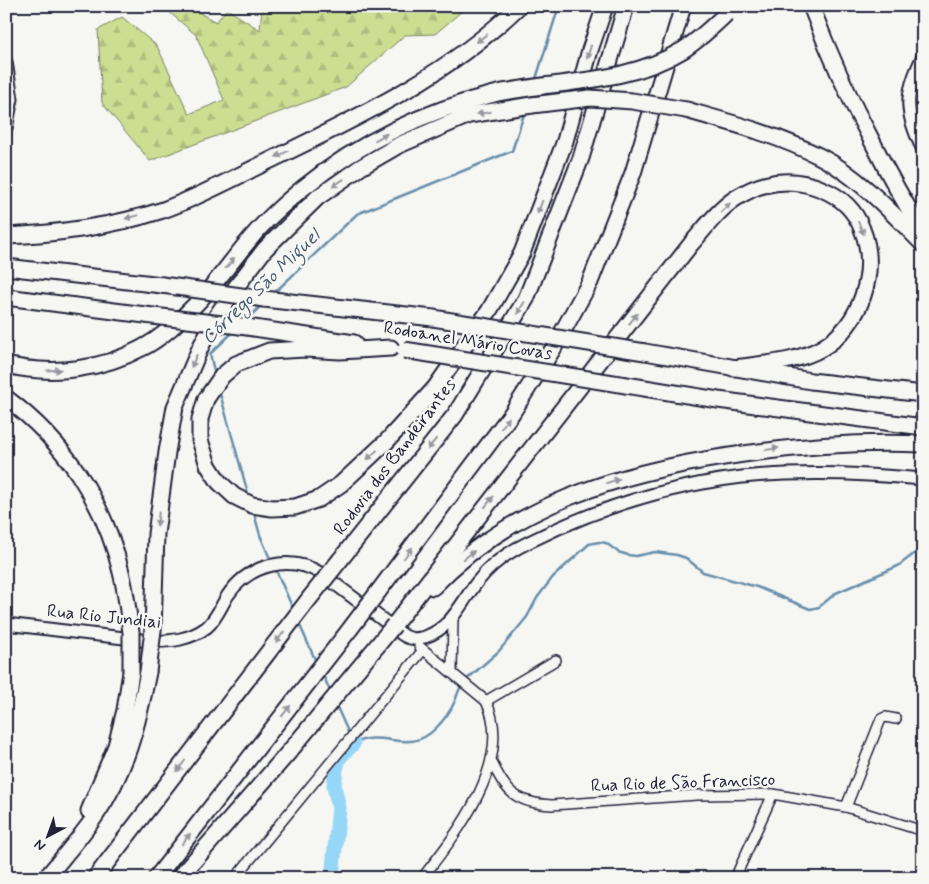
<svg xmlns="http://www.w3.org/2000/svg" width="929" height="884" viewBox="0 0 929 884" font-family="Mynerve,sans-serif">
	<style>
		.forest { fill: url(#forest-firs); stroke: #788066 }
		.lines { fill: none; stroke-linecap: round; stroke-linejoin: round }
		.stream { stroke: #688fac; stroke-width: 2.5 }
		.river { stroke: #96d7f7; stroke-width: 15 }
		.minor-casing { stroke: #22223b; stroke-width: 12 }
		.secondary-casing { stroke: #22223b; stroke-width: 15 }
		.motorway-casing { stroke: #22223b; stroke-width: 19 }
		.minor { stroke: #f6f6f2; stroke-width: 9 }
		.secondary { stroke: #f6f6f2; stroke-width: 11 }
		.motorway { stroke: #f6f6f2; stroke-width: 15 }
		.motorway-bridge-casing { stroke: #22223b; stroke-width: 19; stroke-linecap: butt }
		.motorway-bridge { stroke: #f6f6f2; stroke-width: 15 }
		.oneway { fill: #9797a0 }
		.labels { text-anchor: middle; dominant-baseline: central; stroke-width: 5; stroke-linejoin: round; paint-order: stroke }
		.street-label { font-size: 18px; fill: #22223b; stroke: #f6f6f2 }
		.water-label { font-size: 19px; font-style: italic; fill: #455873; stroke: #f6f6f2 }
	</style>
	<defs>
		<pattern id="forest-firs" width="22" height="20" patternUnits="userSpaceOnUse" patternTransform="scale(1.25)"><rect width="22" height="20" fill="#cddd91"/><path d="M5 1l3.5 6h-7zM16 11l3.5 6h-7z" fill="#b0bd7e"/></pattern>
	</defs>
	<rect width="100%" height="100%" fill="#f6f6f2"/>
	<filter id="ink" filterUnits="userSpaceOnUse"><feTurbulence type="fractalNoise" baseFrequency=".02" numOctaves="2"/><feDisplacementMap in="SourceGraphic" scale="10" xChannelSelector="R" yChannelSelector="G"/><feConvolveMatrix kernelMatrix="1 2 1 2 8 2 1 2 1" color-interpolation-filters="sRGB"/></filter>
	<g filter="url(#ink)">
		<!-- forest -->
		<path class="forest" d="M 162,6 L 195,6 L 196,11 L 216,22 L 227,9 L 260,30 L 262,6 L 468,6 L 435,34 L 405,35 L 346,87 L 150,161 L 102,103 L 98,30 L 122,17 L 157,46 L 189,114 L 224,100 L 196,35 Z"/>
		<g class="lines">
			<!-- stream -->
			<g class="stream">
				<path d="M 535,82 L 559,6"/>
				<path d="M 272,295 L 357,214 L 512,151 L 525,111"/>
				<path d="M 245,321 L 263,304"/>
				<path d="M 215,375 L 210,354 L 234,331"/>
				<path d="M 219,390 L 249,497"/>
				<path d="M 253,510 L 260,535 L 271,561"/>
				<path d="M 275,568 L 294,611"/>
				<path d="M 298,621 L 317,664"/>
				<path d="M 322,673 L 331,693"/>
				<path d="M 465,681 L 499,651 L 527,617 L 537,598 L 553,577 L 589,544 L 599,542 L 606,543 L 618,552 L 628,555 L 636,556 L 655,552 L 677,555 L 686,558 L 703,572 L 757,587 L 810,609 L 819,607 L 836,593 L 898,566 L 923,547"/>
				<path d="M 336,705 L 349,734"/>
				<path d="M 351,740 L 353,744 C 383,727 408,757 436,728 C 443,721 450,712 454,703 C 457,697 458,690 462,685"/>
			</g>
			<!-- river -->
			<path class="river" d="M 332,878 L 339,808 L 334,786 L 336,769 L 339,758 L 353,744"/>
			<!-- minor casing -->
			<g class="minor-casing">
				<g id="minor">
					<path d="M 419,646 L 486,701 C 515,760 457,834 422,878"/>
					<path d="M 452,672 L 453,619"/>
					<path d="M 486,701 L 556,660"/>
					<path d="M 491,760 C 505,792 516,803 552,805 L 697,795 L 773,794 L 846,807 L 923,831"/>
					<path d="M 846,807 L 881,719 L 885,717 L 896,719"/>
					<path d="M 235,878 L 423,650"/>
					<path d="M 735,878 L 773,794"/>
				</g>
			</g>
			<!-- secondary casing -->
			<g class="secondary-casing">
				<g id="secondary">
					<path d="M 923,56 C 904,94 904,112 923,150"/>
					<path d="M 6,62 L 12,99 L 6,128"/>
					<path d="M 6,624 L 149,641 C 170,642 190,640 207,627 C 217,618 221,606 228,595 C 249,564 290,554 322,574 L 403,635 C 411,640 416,639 425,637 C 453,627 461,602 478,581 C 491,564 510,551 529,542 C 595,509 668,486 742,477 C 801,471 863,473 923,479"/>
				</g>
			</g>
			<!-- motorway casing -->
			<g class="motorway-casing">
				<g id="motorway">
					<path d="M 811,6 C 829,54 850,100 874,145 C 889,175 905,204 923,232"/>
					<path d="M 686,110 C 732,123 778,135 821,157 C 858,176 893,214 923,244"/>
					<path d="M 6,236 C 56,234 115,226 163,210 C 200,197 237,176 273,159 C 361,116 448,75 519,6"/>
					<path d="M 6,267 L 162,285"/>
					<path d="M 6,297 L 153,316"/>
					<path d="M 264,299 L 433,318"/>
					<path d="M 240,326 L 354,343"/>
					<path d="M 391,348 L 340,351 L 305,349 L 269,351 L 236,364 L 222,376 L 206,399 L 200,419 L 200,440 L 208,465 L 219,482 L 234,496 L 252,505 L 272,508 L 295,507 L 319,499 L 341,484 L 387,441 L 435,388 L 489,311 L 522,253 L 565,141 L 590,50 L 605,6"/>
					<path d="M 645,352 L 811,381 L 923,394"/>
					<path d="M 6,365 C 52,376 101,370 142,348 C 162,338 179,321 195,305 C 215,285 232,260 251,238 C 264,222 286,202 303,188 C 360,142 426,110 498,93 C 513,90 528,88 543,86"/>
					<path d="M 626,385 L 718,400 L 923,427"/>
					<path d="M 6,398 C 64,441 104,501 121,572 C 126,591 128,612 131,632"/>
					<path d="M 340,560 L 455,415 L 526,299 L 581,158 L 626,6"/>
					<path d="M 433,587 C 511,505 621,472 730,456 C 796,446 856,441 923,444"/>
					<path d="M 378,592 L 512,413 L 553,349 L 590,282 L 633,173 L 683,6"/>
					<path d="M 394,625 L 691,244 C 705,228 719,209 736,198 C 744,193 755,187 764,185 C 801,175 848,191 862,229 C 879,271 861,325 822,348 C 796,363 762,364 733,368"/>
					<path d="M 153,630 L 156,534 L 167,452 L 175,407 L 201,346 L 218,314 L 236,287 L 265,249 L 318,197 L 361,167 L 399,145 L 469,115 L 532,105"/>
					<path d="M 89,811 L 116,746 L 125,710 L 131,672"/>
					<path d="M 46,878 C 63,857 81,837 96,815 C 126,771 138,724 148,672"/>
					<path d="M 95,878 L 309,599"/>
					<path d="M 156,878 L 350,629"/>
					<path d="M 179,878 L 289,752 L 377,646"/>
				</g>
			</g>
			<!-- minor -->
			<use href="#minor" class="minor"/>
			<!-- secondary -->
			<use href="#secondary" class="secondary"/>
			<!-- motorway -->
			<use href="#motorway" class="motorway"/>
			<!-- motorway-bridge casing -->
			<g class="motorway-bridge-casing">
				<g id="motorway-bridge">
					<path d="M 543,86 C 592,80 640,76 683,50 C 699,40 713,26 727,13"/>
					<path d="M 532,105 L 590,98 L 632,101 L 686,110"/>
					<path d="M 162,285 L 264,299"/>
					<path d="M 153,316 L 240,326"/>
					<path d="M 433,318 L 645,352"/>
					<path d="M 404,350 L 626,385"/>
					<path d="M 309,599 L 340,560"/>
					<path d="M 350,629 L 378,592"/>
					<path d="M 377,646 L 394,625"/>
					<path d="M 131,672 L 131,632"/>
					<path d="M 148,672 L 153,630"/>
				</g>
			</g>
			<!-- motorway-bridge -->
			<use href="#motorway-bridge" class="motorway-bridge"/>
		</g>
		<!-- one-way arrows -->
		<defs><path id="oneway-solid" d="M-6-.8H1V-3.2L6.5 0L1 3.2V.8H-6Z" transform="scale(1.25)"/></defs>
		<g class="oneway">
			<use href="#oneway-solid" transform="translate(482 38) rotate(142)"/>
			<use href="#oneway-solid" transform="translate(589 52) rotate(107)"/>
			<use href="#oneway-solid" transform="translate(484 113) rotate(171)"/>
			<use href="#oneway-solid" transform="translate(381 137) rotate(-29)"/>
			<use href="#oneway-solid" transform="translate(282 154) rotate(154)"/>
			<use href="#oneway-solid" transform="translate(338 183) rotate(146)"/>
			<use href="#oneway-solid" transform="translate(540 207) rotate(111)"/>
			<use href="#oneway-solid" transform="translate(725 208) rotate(-43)"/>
			<use href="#oneway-solid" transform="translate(132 217) rotate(165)"/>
			<use href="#oneway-solid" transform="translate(861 228) rotate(66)"/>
			<use href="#oneway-solid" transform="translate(230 263) rotate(-50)"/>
			<use href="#oneway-solid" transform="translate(521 308) rotate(120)"/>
			<use href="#oneway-solid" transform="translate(633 319) rotate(-52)"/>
			<use href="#oneway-solid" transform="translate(194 361) rotate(113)"/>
			<use href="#oneway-solid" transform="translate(54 370) rotate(-3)"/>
			<use href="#oneway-solid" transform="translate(505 423) rotate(-53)"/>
			<use href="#oneway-solid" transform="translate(432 444) rotate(128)"/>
			<use href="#oneway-solid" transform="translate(772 449) rotate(-9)"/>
			<use href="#oneway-solid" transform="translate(372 455) rotate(137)"/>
			<use href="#oneway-solid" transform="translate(613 481) rotate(-17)"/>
			<use href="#oneway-solid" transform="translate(489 502) rotate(-52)"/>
			<use href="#oneway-solid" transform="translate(158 519) rotate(97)"/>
			<use href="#oneway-solid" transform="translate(408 553) rotate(-53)"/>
			<use href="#oneway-solid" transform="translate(469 555) rotate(-38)"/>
			<use href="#oneway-solid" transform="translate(280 637) rotate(127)"/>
			<use href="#oneway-solid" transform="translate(286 711) rotate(-52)"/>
			<use href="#oneway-solid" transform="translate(181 766) rotate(127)"/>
			<use href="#oneway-solid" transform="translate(186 839) rotate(-52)"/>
		</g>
	</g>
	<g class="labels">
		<!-- street labels -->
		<g class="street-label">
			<text transform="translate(468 341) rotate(9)">Rodoanel Mário Covas</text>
			<text transform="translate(395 457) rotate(-53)">Rodovia dos Bandeirantes</text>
			<text transform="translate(104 617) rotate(6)">Rua Rio Jundiai</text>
			<text transform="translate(683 783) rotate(-2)">Rua Rio de São Francisco</text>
		</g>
		<!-- water labels -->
		<g class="water-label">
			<text transform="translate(261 287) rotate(-44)">Córrego São Miguel</text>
		</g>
	</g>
	<!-- margin -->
	<rect width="929" height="884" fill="none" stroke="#f6f6f2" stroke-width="25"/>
	<rect x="12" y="12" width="904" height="859" fill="none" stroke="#22223b" stroke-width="2" filter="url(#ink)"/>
	<!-- north arrow -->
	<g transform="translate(48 836) rotate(221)" stroke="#f6f6f2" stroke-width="4" paint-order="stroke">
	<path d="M0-4L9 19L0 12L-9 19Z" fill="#22223b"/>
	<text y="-8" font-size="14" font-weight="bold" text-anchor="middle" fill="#22223b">N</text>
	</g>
</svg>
